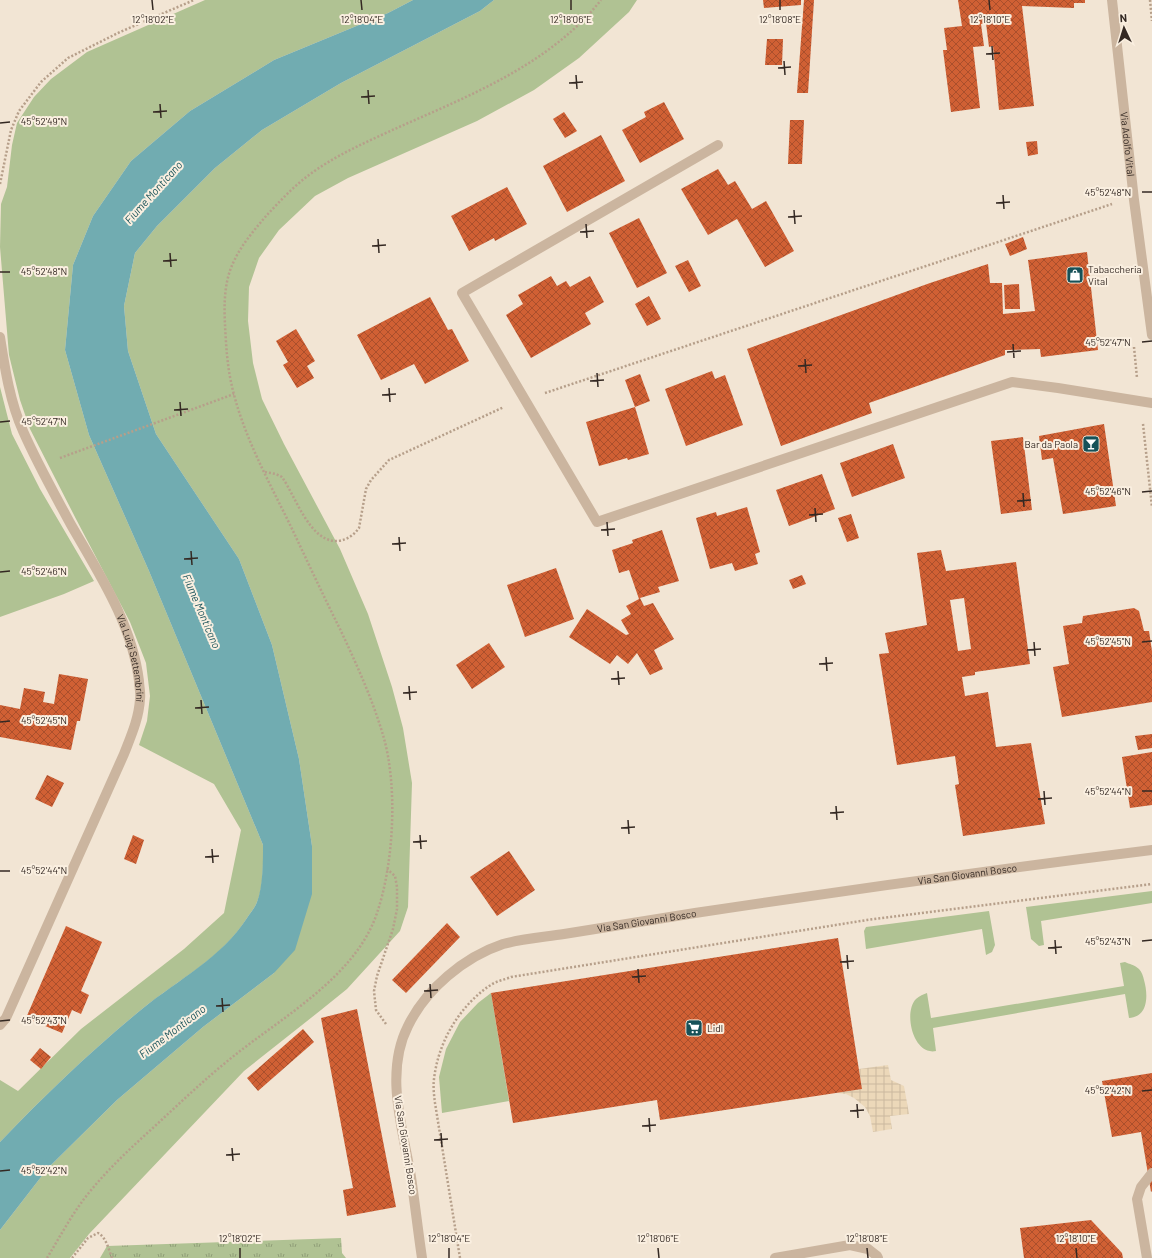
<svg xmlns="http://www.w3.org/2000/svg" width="1152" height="1258" viewBox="0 0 1152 1258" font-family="Barlow,sans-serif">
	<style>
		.green { fill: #b0c293 }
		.park { fill: url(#park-tufts) }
		.plaza { fill: url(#plaza-grid) }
		.water { fill: #71acb1 }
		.building { fill: url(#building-cross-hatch); fill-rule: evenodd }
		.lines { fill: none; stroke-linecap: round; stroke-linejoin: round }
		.path { stroke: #b69f8a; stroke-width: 2.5; stroke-dasharray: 2 2; stroke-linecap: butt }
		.minor { stroke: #cbb59f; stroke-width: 10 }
		.ticks { fill: none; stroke: #342923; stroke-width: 1.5 }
		.labels { text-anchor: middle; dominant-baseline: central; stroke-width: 4; stroke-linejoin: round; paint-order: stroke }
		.street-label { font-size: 10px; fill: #342923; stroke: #faefe0 }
		.poi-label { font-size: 10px; fill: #342923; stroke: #faefe0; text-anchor: start }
		.water-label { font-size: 11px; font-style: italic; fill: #165158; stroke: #faefe0 }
		.ticks-label { font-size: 10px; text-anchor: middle; fill: #342923; stroke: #faefe0; stroke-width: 4; stroke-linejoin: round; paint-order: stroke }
	</style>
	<defs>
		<pattern id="park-tufts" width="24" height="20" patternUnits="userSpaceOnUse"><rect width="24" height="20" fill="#b0c293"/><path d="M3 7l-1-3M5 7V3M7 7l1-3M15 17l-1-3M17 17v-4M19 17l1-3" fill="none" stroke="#909e78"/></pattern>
		<pattern id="plaza-grid" width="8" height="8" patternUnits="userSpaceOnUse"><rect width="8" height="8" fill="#ecd8b9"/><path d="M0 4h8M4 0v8" fill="none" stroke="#cbb99f"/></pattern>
		<pattern id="building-cross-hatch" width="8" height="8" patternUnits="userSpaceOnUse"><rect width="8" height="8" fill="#d06034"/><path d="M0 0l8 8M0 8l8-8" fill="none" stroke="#aa4f2c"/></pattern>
	</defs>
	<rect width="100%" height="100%" fill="#f2e5d4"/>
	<!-- green -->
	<g class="green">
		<path d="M 205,0 L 413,0 L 388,13 L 274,60 L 190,111 L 131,161 L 93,216 L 73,265 L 65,350 L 89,435 L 149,571 L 263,845 C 263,862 264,887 257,902 C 255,908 250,913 247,918 C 221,959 179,979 142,1009 C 92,1050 45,1095 0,1142 L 0,1080 L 18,1091 L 81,1029 L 184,949 L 224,913 L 241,830 L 214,784 L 139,745 L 147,721 L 150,696 L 146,663 L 130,622 L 76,519 L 30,429 L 20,400 L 9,355 L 0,247 L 1,204 L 7,187 L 12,145 L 17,123 L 34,97 L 51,79 L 87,52 Z"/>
		<path d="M 494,0 L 637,0 L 629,12 L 579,58 L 534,90 L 477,121 L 348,178 L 315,196 L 279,230 L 259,258 L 249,287 L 248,321 L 253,363 L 262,399 L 284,444 L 340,549 L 368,614 L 392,687 L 403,728 L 412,783 L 408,907 L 400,931 L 347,989 L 321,1010 L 244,1071 L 89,1234 L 70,1258 L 0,1258 L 0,1230 L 48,1168 L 117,1100 L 203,1027 L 274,973 L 312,846 L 299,759 L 272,645 L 239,559 L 156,434 L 128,351 L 124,306 L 135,253 L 157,226 L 215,168 L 262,130 L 341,83 L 480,11 Z"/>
		<path d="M 0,387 L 12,434 L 40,489 L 94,581 L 64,594 L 0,617 Z"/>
		<path d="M 1152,891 L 1152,903 L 1041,921 L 1044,945 L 1039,946 L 1031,939 L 1026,907 Z"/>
		<path d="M 989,911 L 995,945 L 992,952 L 986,955 L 982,929 L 866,949 L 864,931 L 866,927 Z"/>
		<path d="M 1125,962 C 1129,964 1135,965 1139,969 C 1142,972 1143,976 1144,980 C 1148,994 1149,1017 1129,1018 L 1125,994 L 933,1028 L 936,1051 C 913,1056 903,1012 916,999 C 919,996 924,994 927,993 L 931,1018 L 1124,986 L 1120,963 Z"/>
		<path d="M 491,993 L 509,1101 L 442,1113 L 439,1077 L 446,1049 L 460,1022 L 478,1003 Z"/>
	</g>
	<!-- park -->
	<path class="park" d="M 341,1238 L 342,1253 L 346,1258 L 100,1258 L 107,1246 Z"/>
	<!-- plaza -->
	<path class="plaza" d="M 888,1065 L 891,1080 L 904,1086 L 909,1114 L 890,1116 L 892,1129 L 873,1132 L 870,1116 L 865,1107 L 854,1098 L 846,1094 L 836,1093 L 862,1089 L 859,1069 Z"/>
	<!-- water -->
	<path class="water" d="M 413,0 L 494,0 L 480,11 L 341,83 L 262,130 L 215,168 L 157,226 L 135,253 L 124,306 L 128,351 L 156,434 L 239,559 L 272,645 L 299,759 L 312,846 L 312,894 L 295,950 L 274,973 L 203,1027 L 117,1100 L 48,1168 L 0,1230 L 0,1142 C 45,1095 92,1050 142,1009 C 179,979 221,958 247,918 C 250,913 255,908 257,902 C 263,887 263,861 263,845 L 149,571 L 89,435 L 65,350 L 73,265 L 93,216 L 131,161 L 190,111 L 274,60 L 388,13 Z"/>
	<!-- building -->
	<g class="building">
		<path d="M 763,0 L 801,0 L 801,5 L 764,8 Z"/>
		<path d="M 804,0 L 814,0 L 808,93 L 797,93 Z"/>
		<path d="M 958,0 L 1085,0 L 1085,3 L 1074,3 L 1074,8 L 1022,6 L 1034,106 L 999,110 L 993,46 L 989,47 L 986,23 L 981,24 L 984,46 L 973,47 L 980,108 L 951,112 L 943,50 L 947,50 L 944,28 L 962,26 Z"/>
		<path d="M 767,39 L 783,39 L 782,65 L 765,65 Z"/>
		<path d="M 664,102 L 684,139 L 640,163 L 622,130 L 646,117 L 644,112 Z"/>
		<path d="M 564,112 L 577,131 L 565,138 L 553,119 Z"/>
		<path d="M 790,120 L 804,120 L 802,164 L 788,164 Z"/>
		<path d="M 601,135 L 625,181 L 567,212 L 543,166 Z"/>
		<path d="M 1037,141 L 1038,154 L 1028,156 L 1026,142 Z"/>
		<path d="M 718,169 L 728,185 L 735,181 L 752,209 L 766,201 L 794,251 L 765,267 L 737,219 L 708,235 L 681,189 Z"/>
		<path d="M 507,187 L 527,224 L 495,241 L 494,238 L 469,251 L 451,216 Z"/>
		<path d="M 639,218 L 667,273 L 637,288 L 609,233 Z"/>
		<path d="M 1023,237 L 1027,249 L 1010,256 L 1005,244 Z"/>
		<path d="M 1087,252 L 1098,350 L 1041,357 L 1040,349 L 1005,350 L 1005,355 L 869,403 L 872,413 L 781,446 L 747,349 L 930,283 L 988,264 L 990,283 L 1002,283 L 1003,314 L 1035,311 L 1028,260 Z"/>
		<path d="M 688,260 L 701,286 L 689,292 L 675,266 Z"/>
		<path d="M 551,276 L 557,286 L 566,281 L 570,287 L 590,276 L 604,302 L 585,313 L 591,324 L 531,358 L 506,315 L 523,304 L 518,295 Z"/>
		<path d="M 1019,284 L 1020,309 L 1005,309 L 1004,285 Z"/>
		<path d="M 649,296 L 661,319 L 647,326 L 635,304 Z"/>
		<path d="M 430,297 L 448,330 L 452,329 L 469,361 L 425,384 L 414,364 L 381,380 L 357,335 Z"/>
		<path d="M 296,329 L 315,361 L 307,366 L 314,378 L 297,388 L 283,365 L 288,362 L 276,341 Z"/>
		<path d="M 712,371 L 715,379 L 725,375 L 743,425 L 686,446 L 665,389 Z"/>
		<path d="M 640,374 L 650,401 L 635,407 L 625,380 Z"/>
		<path d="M 635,407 L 649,454 L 628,460 L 627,458 L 599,466 L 586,422 Z"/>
		<path d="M 1104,424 L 1116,506 L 1063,514 L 1053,458 L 1042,460 L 1039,436 Z"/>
		<path d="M 1023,437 L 1032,510 L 1001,514 L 991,441 Z"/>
		<path d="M 893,444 L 905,478 L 852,497 L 840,463 Z"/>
		<path d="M 822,474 L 835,509 L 789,526 L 776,490 Z"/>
		<path d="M 747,507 L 760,552 L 755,554 L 758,564 L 735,571 L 732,563 L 710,569 L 696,518 L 716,512 L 717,516 Z"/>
		<path d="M 851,514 L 859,538 L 847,542 L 838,518 Z"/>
		<path d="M 662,530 L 679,581 L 658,587 L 660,592 L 640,598 L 644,606 L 653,603 L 674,639 L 654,650 L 663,669 L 650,675 L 637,653 L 628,664 L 617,655 L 610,664 L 569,637 L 587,609 L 626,635 L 629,634 L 621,620 L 631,614 L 626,606 L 639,599 L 629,570 L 619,573 L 612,550 L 633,543 L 632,540 Z"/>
		<path d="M 941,550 L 946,571 L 1016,562 L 1030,664 L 975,672 L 975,675 L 962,677 L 965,696 L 988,692 L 996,747 L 1031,743 L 1045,824 L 963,836 L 955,785 L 959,784 L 955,756 L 897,765 L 879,654 L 889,653 L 885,633 L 927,625 L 917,553 ZM 964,598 L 971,649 L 958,651 L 950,600 Z"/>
		<path d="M 556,568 L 574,619 L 525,637 L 507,585 Z"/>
		<path d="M 802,575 L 806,584 L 793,589 L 789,580 Z"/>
		<path d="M 1134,608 L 1139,611 L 1144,631 L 1149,631 L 1152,651 L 1152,702 L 1062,717 L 1053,667 L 1069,664 L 1063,626 L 1082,623 L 1083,616 Z"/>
		<path d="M 489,643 L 505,667 L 472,689 L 456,665 Z"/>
		<path d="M 59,674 L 88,679 L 80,721 L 77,721 L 71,750 L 0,737 L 0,705 L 20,709 L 24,688 L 45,692 L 43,702 L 54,704 Z"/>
		<path d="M 1152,734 L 1152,748 L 1138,750 L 1135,736 Z"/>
		<path d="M 1152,752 L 1152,805 L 1130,808 L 1122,757 Z"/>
		<path d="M 47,775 L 64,783 L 52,807 L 35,799 Z"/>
		<path d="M 133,835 L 144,840 L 136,864 L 124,859 Z"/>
		<path d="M 509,851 L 535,890 L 497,916 L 470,877 Z"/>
		<path d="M 447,923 L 460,937 L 406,993 L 392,980 Z"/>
		<path d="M 66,926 L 102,942 L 81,991 L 89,995 L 81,1014 L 72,1010 L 62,1033 L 26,1018 Z"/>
		<path d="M 838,938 L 862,1089 L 660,1120 L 657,1100 L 513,1123 L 491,993 Z"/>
		<path d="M 357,1009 L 396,1207 L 347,1216 L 343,1190 L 353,1188 L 321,1018 Z"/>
		<path d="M 303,1029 L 314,1042 L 258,1091 L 247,1078 Z"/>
		<path d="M 40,1048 L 51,1057 L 41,1069 L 30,1060 Z"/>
		<path d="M 1152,1073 L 1152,1191 L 1151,1192 L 1141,1132 L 1112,1137 L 1102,1081 Z"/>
		<path d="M 1091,1220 L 1122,1253 L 1123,1258 L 1024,1258 L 1020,1228 Z"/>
	</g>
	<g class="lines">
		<!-- path -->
		<g class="path">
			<path d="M 1150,0 L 1152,21"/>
			<path d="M 0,184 L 11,130 L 19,111 L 41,82 L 68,58 L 120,32 L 194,0"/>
			<path d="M 1134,347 L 1137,378"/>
			<path d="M 545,393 L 1112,204"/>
			<path d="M 1143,424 L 1152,507"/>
			<path d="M 60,458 L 234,394"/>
			<path d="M 265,472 L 276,474 L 282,477 C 296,497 310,543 338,541 C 347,540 354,535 359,528 L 366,489 L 371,480 L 389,460 L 504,407"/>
			<path d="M 386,1024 L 376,1010 L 374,991 L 377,976 L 393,929 L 397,909 L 397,887 L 395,876 L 387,869"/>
			<path d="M 47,1258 C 61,1235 74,1210 92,1189 C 111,1166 133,1146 155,1126 C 181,1102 207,1077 235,1055 C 284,1016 356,976 377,913 C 394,863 398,785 383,735 C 372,698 356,663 340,629 C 324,597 309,565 294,533 C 271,485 242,435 231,382 C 227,363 226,344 225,325 C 224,304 224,281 234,261 C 242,244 255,229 267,215 C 280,201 294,186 309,175 C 333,157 360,145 388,132 C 463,98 548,67 601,0"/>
			<path d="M 72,1258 L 88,1238 L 98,1233 C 106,1237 109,1250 112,1258"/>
			<path d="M 460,1258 L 435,1103 C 434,1095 433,1087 434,1079 C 438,1045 455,1014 481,992 C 484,990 487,987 491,985 C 496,981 504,980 511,977 L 867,920 L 1152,884"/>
		</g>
		<!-- minor -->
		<g class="minor">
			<path id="s1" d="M 1112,0 L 1134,200 L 1152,335"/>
			<path d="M 718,145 L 462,293 L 597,522 L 1012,382 L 1058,388 L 1152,403"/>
			<path id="s2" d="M 0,337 C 5,369 10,402 23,431 C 37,463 54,493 70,523 C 98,572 132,623 139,681 C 139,686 141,693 140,699 C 139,718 131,736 124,754 L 6,1018 L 0,1025"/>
			<path id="s3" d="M 422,1258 C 418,1231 415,1204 411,1177 C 403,1129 384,1073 408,1026 C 426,989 464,957 503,944 C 521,939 545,937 564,934 C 607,927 651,920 695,913 C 847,890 999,869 1152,850"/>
			<path d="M 775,1258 L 850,1245 L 868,1249 L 877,1256 L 878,1258"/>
			<path d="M 1147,1258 L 1137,1199 L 1141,1187 L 1152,1173"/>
		</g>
	</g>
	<!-- ticks -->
	<path class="ticks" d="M 152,0 L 153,10M 361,0 L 362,10M 571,0 L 571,10M 780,0 L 780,10M 989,0 L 990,10M 992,46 L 993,60M 986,54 L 1000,53M 784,61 L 785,75M 778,68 L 791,67M 576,75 L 577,89M 569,83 L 583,82M 368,90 L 369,104M 361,97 L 375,96M 160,104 L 161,118M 153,112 L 167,111M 0,123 L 10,122M 1142,192 L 1152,192M 1003,195 L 1004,209M 996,203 L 1010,202M 794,210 L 795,224M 788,217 L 802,216M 586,224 L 587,238M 580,232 L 594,231M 378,239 L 379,253M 372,246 L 386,245M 170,253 L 171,267M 163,261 L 177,260M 0,272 L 10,272M 1142,342 L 1152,341M 1013,344 L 1014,358M 1007,352 L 1021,351M 805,359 L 806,373M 798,366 L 812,365M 597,373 L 598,387M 590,381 L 604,380M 389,388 L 390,402M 382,395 L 396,394M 180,402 L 181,416M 174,410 L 188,409M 0,422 L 10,421M 1142,492 L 1152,491M 1023,493 L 1024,507M 1017,501 L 1031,500M 815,508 L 816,522M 809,515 L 823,514M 607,522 L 608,536M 601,530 L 615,529M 399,537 L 400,551M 392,544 L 406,543M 191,551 L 192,565M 184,559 L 198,558M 0,572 L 10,571M 1034,642 L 1035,656M 1142,642 L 1152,641M 1027,650 L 1041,649M 826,657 L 827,671M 819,664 L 833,663M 618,671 L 619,685M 611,679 L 625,678M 409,686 L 410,700M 403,693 L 417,692M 201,700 L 202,714M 195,708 L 209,707M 0,722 L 10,721M 1044,791 L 1045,805M 1142,791 L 1152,791M 1038,799 L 1052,798M 836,806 L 837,820M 830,813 L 844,812M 628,820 L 629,834M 621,828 L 635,827M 420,835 L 421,849M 413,842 L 427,841M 212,849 L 213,863M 205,857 L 219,856M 0,871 L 10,871M 1055,940 L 1056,954M 1142,941 L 1152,940M 1048,948 L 1062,947M 847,955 L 848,969M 840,962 L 854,961M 638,969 L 639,983M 632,977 L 646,976M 430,984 L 431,998M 424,991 L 438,990M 222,998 L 223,1012M 216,1006 L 230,1005M 0,1021 L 10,1020M 1142,1091 L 1152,1090M 857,1104 L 858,1118M 850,1111 L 864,1110M 649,1118 L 650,1132M 642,1126 L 656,1125M 441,1133 L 442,1147M 434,1140 L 448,1139M 232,1148 L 233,1161M 226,1155 L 240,1154M 0,1171 L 10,1170M 240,1248 L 240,1258M 449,1248 L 449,1258M 658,1248 L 659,1258M 867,1248 L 868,1258M 1076,1248 L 1077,1258"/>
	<!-- icons -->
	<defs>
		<g id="shop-square" transform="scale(0.9)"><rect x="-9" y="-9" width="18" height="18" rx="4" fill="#165158" stroke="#faefe0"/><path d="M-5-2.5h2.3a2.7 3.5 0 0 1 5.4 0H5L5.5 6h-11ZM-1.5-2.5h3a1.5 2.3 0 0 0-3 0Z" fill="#fff"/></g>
		<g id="bar-square" transform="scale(0.9)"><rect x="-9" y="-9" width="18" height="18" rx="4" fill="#165158" stroke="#faefe0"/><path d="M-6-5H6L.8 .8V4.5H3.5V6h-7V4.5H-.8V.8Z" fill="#fff"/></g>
		<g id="supermarket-square" transform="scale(0.9)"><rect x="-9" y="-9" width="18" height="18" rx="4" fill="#165158" stroke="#faefe0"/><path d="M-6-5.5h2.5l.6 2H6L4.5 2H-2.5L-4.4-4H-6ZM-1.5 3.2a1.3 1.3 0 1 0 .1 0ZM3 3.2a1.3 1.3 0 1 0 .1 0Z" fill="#fff"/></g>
	</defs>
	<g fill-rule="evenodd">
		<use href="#shop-square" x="1075" y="275"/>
		<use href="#bar-square" x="1091" y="444"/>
		<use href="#supermarket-square" x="694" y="1028"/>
	</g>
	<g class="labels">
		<!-- street labels -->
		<g class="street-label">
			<text stroke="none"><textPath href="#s1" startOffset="145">Via Adolfo Vital</textPath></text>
			<text stroke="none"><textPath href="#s2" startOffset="350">Via Luigi Settembrini</textPath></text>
			<text stroke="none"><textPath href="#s3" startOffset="834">Via San Giovanni Bosco</textPath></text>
			<text stroke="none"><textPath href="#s3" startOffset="510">Via San Giovanni Bosco</textPath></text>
			<text transform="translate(406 1145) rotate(81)">Via San Giovanni Bosco</text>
		</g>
		<!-- poi labels -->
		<g class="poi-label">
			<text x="1088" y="269">Tabaccheria<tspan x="1088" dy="12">Vital</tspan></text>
			<text x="1078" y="444" text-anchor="end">Bar da Paola</text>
			<text x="707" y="1028">Lidl</text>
		</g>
		<!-- water labels -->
		<g class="water-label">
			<text transform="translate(153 192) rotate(-48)">Fiume Monticano</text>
			<text transform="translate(202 611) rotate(67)">Fiume Monticano</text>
			<text transform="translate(172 1031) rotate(-37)">Fiume Monticano</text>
		</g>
	</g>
	<g class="ticks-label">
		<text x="153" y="23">12°18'02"E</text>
		<text x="362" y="23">12°18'04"E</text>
		<text x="571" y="23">12°18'06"E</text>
		<text x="780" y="23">12°18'08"E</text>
		<text x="990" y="23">12°18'10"E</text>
		<text x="44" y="125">45°52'49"N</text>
		<text x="1108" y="196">45°52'48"N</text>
		<text x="44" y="275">45°52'48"N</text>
		<text x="1108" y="346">45°52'47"N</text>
		<text x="44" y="425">45°52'47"N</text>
		<text x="1108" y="495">45°52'46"N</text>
		<text x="44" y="575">45°52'46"N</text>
		<text x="1108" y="645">45°52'45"N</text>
		<text x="44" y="724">45°52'45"N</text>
		<text x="1108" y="795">45°52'44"N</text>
		<text x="44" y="874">45°52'44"N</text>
		<text x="1108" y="945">45°52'43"N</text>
		<text x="44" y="1024">45°52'43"N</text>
		<text x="1108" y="1094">45°52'42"N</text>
		<text x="44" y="1174">45°52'42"N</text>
		<text x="240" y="1242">12°18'02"E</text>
		<text x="449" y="1242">12°18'04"E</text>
		<text x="658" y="1242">12°18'06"E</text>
		<text x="867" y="1242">12°18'08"E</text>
		<text x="1076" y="1242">12°18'10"E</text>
	</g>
	<!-- north arrow -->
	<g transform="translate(1124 28) rotate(356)" stroke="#faefe0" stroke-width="3" paint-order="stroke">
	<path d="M0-3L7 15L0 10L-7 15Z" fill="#342923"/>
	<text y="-6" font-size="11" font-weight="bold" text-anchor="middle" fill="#342923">N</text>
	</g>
</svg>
